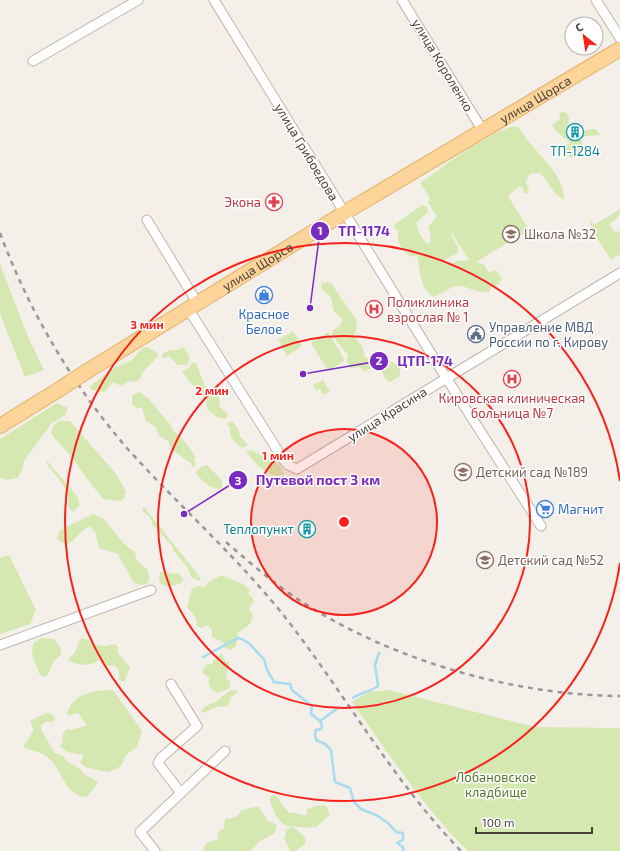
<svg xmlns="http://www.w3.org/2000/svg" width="620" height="851" viewBox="0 0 620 851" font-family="'Exo 2',sans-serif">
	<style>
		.green { fill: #d6e8b2; fill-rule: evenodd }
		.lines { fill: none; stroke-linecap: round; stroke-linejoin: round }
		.stream { stroke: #a6dbf0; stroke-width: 2.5 }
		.minor-casing { stroke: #c0b6ac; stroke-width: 11 }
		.primary-casing { stroke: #e3af68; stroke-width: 16 }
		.minor { stroke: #fff; stroke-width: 9 }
		.primary { stroke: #fdd499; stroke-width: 14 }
		.rail { stroke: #989898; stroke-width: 2.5; stroke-dasharray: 5 5; stroke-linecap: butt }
		.primary-bridge-casing { stroke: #e3af68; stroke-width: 16; stroke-linecap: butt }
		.primary-bridge { stroke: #fdd499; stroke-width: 14 }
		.ring { fill: none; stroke: #f8221c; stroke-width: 2 }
		.labels { text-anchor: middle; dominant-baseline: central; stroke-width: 3; stroke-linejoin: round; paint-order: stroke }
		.street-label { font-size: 13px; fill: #483f37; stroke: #fff }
		.culture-label { font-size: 13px; fill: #0d838f; stroke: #fff }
		.health-label { font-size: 13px; fill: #be3a42; stroke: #fff; text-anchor: end }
		.education-label { font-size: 13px; fill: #785e54; stroke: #fff; text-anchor: start }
		.shop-label { font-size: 13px; fill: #366cbe; stroke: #fff }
		.service-label { font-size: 13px; fill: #4e5e75; stroke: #fff; text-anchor: start }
		.park-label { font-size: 13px; fill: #527a2a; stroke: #fff }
		.centre { fill: #f8221c; stroke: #fff; stroke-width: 2 }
		.ring-label { font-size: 12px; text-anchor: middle; font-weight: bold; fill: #f8221c; stroke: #fff; stroke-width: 3; stroke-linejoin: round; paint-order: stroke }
		.leader { fill: none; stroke: #7b2cbf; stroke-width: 1.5 }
		.callout-dot { fill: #7b2cbf; stroke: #fff; stroke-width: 1.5 }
		.mark-label { font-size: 12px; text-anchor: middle; font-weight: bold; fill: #fff }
		.callout-label { font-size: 14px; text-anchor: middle; font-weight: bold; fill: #7b2cbf; stroke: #fff; stroke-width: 3; stroke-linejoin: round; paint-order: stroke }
	</style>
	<rect width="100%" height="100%" fill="#f4f0e9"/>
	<!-- green -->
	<g class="green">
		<path d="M 562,111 L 568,114 C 571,123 565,132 573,138 C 580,133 595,122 600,135 L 586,136 L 581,139 L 584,150 L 582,154 L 575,158 L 570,157 L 564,147 L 570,143 C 564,137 556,133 552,125 L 560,119 L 559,115 Z"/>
		<path d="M 510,127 L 519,127 C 531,151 564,170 564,199 C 552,196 549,180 539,173 L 530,174 L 525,182 L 529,188 L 527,194 L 524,193 L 523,188 L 520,186 L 508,196 L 529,230 L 476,262 L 485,265 L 489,273 L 496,270 L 502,278 L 498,285 L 490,288 L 490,291 C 477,295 470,286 458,286 C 451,286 441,294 434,297 C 420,289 420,270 417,255 L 411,257 C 403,252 396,240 398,231 L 394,227 L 395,224 L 422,205 L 427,207 L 428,212 L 416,223 L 419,233 L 427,244 L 430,243 L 431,235 L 428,227 L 435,219 L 436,215 L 428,203 L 430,198 L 420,183 L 468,149 L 495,133 ZM 451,232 L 469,260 L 457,261 L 445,265 L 442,261 L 458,253 L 458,246 L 452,237 Z"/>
		<path d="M 620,209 C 620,217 616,219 609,224 L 615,233 L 620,230 L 620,254 L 611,260 L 592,230 L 589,218 L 594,225 Z"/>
		<path d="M 0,264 L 28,337 L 44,370 L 25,377 L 0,314 Z"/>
		<path d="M 326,282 L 331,283 L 357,321 L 356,332 L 353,335 L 362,346 L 365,357 L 369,359 L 387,359 L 400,367 L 400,376 L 390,382 L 385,379 L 380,367 L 374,366 L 365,372 L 360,367 L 351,368 L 347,362 L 348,355 L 332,335 L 333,330 L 340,326 L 343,319 L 334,312 C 330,295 334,300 321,288 L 322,283 Z"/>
		<path d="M 293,331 L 302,346 L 287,356 L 278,340 Z"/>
		<path d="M 328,332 L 345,360 L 328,371 L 311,343 Z"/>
		<path d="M 148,347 L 159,354 C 154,364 143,367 140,379 L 135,382 L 129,381 L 121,386 L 113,382 L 104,392 L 91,390 L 90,386 L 114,368 L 132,360 L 142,348 Z"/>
		<path d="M 184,347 L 190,358 L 187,365 L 177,365 L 169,356 L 163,359 L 162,354 L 171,349 L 174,351 Z"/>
		<path d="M 192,363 L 196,363 L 205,386 L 219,397 L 220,407 L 228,414 L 226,419 L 218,418 L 207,409 L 206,399 L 200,394 L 182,372 L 189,368 Z"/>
		<path d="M 323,380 L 330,392 L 323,395 L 320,389 L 316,391 L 313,385 Z"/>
		<path d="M 139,392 L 148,398 L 169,423 L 174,432 L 182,438 L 196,457 L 194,459 L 196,466 L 191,468 L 192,464 L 172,450 L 168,441 L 159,436 L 156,427 L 146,421 L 142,408 L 137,408 L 132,405 L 132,396 Z"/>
		<path d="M 57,403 L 68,408 L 65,415 L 51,424 L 24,461 L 23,468 L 18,478 L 7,480 L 0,477 L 0,439 Z"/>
		<path d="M 59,421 L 70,421 L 117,475 L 126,492 L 124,499 L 120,501 L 103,499 C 91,485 81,469 70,455 C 63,447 57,442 51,433 L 53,426 Z"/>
		<path d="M 232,421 L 238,429 L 240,436 L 248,445 L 242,448 C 236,443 227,437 231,428 L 226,424 Z"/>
		<path d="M 251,450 L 280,465 L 284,474 L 276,477 L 258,466 L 247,453 L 247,451 Z"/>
		<path d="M 48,462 L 77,496 L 80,505 L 74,511 L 71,511 L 68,506 C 72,490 55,476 46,463 Z"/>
		<path d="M 207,465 L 222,480 L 222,488 C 212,492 202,480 195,473 L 201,467 Z"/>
		<path d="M 144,507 L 199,576 L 201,579 L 199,581 L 191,577 L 187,567 L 173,550 L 172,546 L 153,525 L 149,516 L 144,513 L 142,508 Z"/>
		<path d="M 93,514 L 104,519 L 124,544 L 135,552 L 137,561 L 147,569 L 150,578 L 147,584 L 140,585 L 133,582 L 118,554 L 99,548 L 95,532 L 90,526 C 80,531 76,540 66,545 L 57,539 L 60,530 Z"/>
		<path d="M 9,555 L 36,610 L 30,624 L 0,634 L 0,558 Z"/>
		<path d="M 164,571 L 173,574 L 178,573 L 184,580 C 175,589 154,590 160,573 Z"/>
		<path d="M 221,575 L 243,584 L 250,590 L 248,594 L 252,597 L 254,602 L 249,608 L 253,615 L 250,624 L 238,633 L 236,646 L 230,650 L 225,648 L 223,642 L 212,637 L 212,629 L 206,625 L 202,628 L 197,626 C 197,619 192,611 187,607 L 192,588 L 197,586 L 204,587 L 209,582 Z"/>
		<path d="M 41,638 L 54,639 L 61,649 L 61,654 L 54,661 L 48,674 L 45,677 L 40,675 L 32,656 L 33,643 Z"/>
		<path d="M 81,638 L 90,640 L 92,644 L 104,646 L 115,644 L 118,648 L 118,653 L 130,668 L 124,682 L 119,680 L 119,670 L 115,666 L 106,666 L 99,660 C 90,667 78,666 68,660 L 75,652 Z"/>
		<path d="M 222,653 L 225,661 L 229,662 C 230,671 221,674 230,682 L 230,688 L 218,693 C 210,689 208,687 209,677 L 203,674 L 203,669 L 207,664 L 212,664 L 213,661 Z"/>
		<path d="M 113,690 L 142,731 L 137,747 L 126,755 L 121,766 L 116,769 L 108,772 L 98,770 L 85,767 L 80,762 L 84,755 L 68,752 L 59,746 L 62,743 L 63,733 L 67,729 L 72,730 L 87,725 L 78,713 L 69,716 L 67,713 C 69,709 71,704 74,701 C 82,692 102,690 113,690 Z"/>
		<path d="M 232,690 L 238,691 L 231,698 L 228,706 L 217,707 L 203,713 L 201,711 C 206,705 212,704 218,700 C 223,696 225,693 232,690 Z"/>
		<path d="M 389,690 L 535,727 L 620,728 L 620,851 L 468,851 C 423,807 388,753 352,702 L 369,692 Z"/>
		<path d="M 46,713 L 51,714 L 56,719 L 52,722 L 46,722 L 41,725 L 41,730 L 55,753 L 63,756 L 67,761 L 80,769 L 85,775 L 92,778 L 98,783 L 87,797 C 63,796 63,769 47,757 C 41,752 30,750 23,747 L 34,730 L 30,721 Z"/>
		<path d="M 274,794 C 281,800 283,808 290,813 C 297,812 300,816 307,815 L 307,809 L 320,805 L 326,806 L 330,815 L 316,827 C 312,828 291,827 287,826 C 278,823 270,806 270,797 Z"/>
		<path d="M 255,807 L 259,807 L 267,820 L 277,825 L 275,833 L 258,842 L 256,846 L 249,851 L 203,851 L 206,843 L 219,839 L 217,833 L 224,828 L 225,819 L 236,817 L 242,810 Z"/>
		<path d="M 293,827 L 305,837 L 306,843 L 296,851 L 290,851 L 284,838 L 287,829 Z"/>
	</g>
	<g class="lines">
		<!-- stream -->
		<g class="stream">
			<path d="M 203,657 L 238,638 C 250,640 255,652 264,659 L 267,670 L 274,682 L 290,684 L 292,690 L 312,706 L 311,714 L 320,721 L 322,726 L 321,729 L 316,730 L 315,734 L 316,740 L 325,744 L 331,750 L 335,782 L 350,788 L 354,802 L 361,809 L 378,816 L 389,824 L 396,832 L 403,833 L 403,840 L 397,843 L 403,847 L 403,851"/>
			<path d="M 353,698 C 361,692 371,692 378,686 L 375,665 L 379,653"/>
			<path d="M 320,721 L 338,708"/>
		</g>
		<!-- minor casing -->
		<g class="minor-casing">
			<g id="minor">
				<path d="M 214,0 L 438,365 L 541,526"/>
				<path d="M 402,0 L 483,131"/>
				<path d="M 596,0 L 620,38"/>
				<path d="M 33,61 L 138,0"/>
				<path d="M 147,220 L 198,304"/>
				<path d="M 189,310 L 283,459 L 288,465 L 297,469 L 620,273"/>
				<path d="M 0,645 L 151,590"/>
				<path d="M 171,684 L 197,726 L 161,758 L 158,763 L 181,793"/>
				<path d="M 155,851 L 140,832 L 225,751"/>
			</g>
		</g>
		<!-- primary casing -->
		<g class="primary-casing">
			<g id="primary">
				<path id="s1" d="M 89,370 L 344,213 L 620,49"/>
				<path d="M 0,426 L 55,392"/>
			</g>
		</g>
		<!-- minor -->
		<use href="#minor" class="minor"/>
		<!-- primary -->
		<use href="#primary" class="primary"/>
		<!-- rail -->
		<g class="rail">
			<path d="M 0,233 C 29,311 72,384 126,447 C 176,503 233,553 281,612 C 343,690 391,779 461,851"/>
			<path d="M 226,542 C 249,562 273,583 299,600 C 391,660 511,695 620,696"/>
		</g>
		<!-- primary-bridge casing -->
		<g class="primary-bridge-casing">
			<path id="primary-bridge" d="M 55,392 L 89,370"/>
		</g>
		<!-- primary-bridge -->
		<use href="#primary-bridge" class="primary-bridge"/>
	</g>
	<!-- distance rings -->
	<circle cx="344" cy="522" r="93" fill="#f8221c" fill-opacity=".12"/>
	<g class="ring">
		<circle cx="344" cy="522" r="93"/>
		<circle cx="344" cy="522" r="186"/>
		<path d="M620 563A279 279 0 1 1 620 481"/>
	</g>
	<!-- icons -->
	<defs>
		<g id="building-ring" transform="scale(0.9)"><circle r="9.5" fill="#fff" stroke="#0f9aa8" stroke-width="1.5"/><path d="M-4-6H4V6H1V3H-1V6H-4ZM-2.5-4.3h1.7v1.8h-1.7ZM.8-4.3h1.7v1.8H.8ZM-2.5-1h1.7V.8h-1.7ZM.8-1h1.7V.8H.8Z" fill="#0f9aa8"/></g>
		<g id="pharmacy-ring" transform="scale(0.9)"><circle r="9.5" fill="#fff" stroke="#e0444e" stroke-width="1.5"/><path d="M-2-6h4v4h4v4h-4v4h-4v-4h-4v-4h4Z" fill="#e0444e"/></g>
		<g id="school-ring" transform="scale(0.9)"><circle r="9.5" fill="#fff" stroke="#8d6e63" stroke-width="1.5"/><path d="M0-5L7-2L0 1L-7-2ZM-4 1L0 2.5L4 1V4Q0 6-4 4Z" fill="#8d6e63"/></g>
		<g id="shop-ring" transform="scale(0.9)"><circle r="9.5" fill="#fff" stroke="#3f7fe0" stroke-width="1.5"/><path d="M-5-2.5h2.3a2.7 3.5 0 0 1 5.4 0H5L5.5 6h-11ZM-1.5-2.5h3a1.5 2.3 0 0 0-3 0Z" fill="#3f7fe0"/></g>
		<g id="hospital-ring" transform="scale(0.9)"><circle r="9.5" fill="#fff" stroke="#e0444e" stroke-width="1.5"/><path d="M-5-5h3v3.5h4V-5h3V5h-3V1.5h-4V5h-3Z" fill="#e0444e"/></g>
		<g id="civic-ring" transform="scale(0.9)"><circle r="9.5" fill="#fff" stroke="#5c6f8a" stroke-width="1.5"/><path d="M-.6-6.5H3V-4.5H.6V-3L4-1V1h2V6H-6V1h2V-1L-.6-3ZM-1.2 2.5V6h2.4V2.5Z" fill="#5c6f8a"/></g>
		<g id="supermarket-ring" transform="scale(0.9)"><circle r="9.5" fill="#fff" stroke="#3f7fe0" stroke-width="1.5"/><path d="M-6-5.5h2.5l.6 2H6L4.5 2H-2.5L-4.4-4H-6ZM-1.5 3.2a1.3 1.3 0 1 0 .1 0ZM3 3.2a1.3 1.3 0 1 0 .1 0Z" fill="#3f7fe0"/></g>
	</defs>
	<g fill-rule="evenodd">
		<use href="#building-ring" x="575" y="132"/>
		<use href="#pharmacy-ring" x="274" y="202"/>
		<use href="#school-ring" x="511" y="234"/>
		<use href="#shop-ring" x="264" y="295"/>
		<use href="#hospital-ring" x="374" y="309"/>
		<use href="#civic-ring" x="476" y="334"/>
		<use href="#hospital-ring" x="512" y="379"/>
		<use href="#school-ring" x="463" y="472"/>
		<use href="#supermarket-ring" x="545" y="509"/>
		<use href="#building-ring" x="307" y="529"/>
		<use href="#school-ring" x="485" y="560"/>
	</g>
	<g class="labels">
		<!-- street labels -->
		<g class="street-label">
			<text transform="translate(443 65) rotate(59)">улица Короленко</text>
			<text stroke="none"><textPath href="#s1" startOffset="522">улица Щорса</textPath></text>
			<text transform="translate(307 152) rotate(59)">улица Грибоедова</text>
			<text stroke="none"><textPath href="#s1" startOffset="198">улица Щорса</textPath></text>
			<text transform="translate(387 414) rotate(-32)">улица Красина</text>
		</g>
		<!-- culture labels -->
		<g class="culture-label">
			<text x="575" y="151">ТП-1284</text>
			<text x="294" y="529" text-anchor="end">Теплопункт</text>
		</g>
		<!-- health labels -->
		<g class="health-label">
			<text x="261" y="202">Экона</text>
			<text x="387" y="302" text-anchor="start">Поликлиника<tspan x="387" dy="15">взрослая № 1</tspan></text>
			<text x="512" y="398" text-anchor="middle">Кировская клиническая<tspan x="512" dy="15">больница №7</tspan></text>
		</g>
		<!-- education labels -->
		<g class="education-label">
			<text x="524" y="234">Школа №32</text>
			<text x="476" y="472">Детский сад №189</text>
			<text x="498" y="560">Детский сад №52</text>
		</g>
		<!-- shop labels -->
		<g class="shop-label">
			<text x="264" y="314">Красное<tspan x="264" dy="15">Белое</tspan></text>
			<text x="558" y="509" text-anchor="start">Магнит</text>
		</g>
		<!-- service labels -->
		<g class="service-label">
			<text x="489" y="327">Управление МВД<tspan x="489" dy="15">России по г. Кирову</tspan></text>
		</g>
		<!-- park labels -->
		<g class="park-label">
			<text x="496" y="777">Лобановское<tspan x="496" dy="15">кладбище</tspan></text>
		</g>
	</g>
	<circle cx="344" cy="522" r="6" class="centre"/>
	<g class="ring-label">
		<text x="147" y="329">3 мин</text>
		<text x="212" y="395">2 мин</text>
		<text x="278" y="460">1 мин</text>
	</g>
	<!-- callouts -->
	<path class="leader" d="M310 308L320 231M303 374L379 361M184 514L238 480"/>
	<g class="callout-dot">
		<circle cx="310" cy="308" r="4"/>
		<circle cx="303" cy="374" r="4"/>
		<circle cx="184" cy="514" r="4"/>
		<circle cx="320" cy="231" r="10"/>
		<circle cx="379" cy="361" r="10"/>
		<circle cx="238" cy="480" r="10"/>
	</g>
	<g class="mark-label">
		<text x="320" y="235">1</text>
		<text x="379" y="365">2</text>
		<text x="238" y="485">3</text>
	</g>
	<g class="callout-label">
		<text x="364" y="236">ТП-1174</text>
		<text x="425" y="366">ЦТП-174</text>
		<text x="318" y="485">Путевой пост 3 км</text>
	</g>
	<!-- north arrow -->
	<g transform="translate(584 36) rotate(330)"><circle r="19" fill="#ffffff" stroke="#b6b2af"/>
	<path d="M0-3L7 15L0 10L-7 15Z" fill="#f8221c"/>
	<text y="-6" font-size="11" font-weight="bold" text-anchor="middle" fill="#483f37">С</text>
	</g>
	<!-- scale -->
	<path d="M476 827v6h116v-6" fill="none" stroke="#483f37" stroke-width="2"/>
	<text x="482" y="827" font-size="12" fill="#483f37" stroke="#ffffff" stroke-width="3" paint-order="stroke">100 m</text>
</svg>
